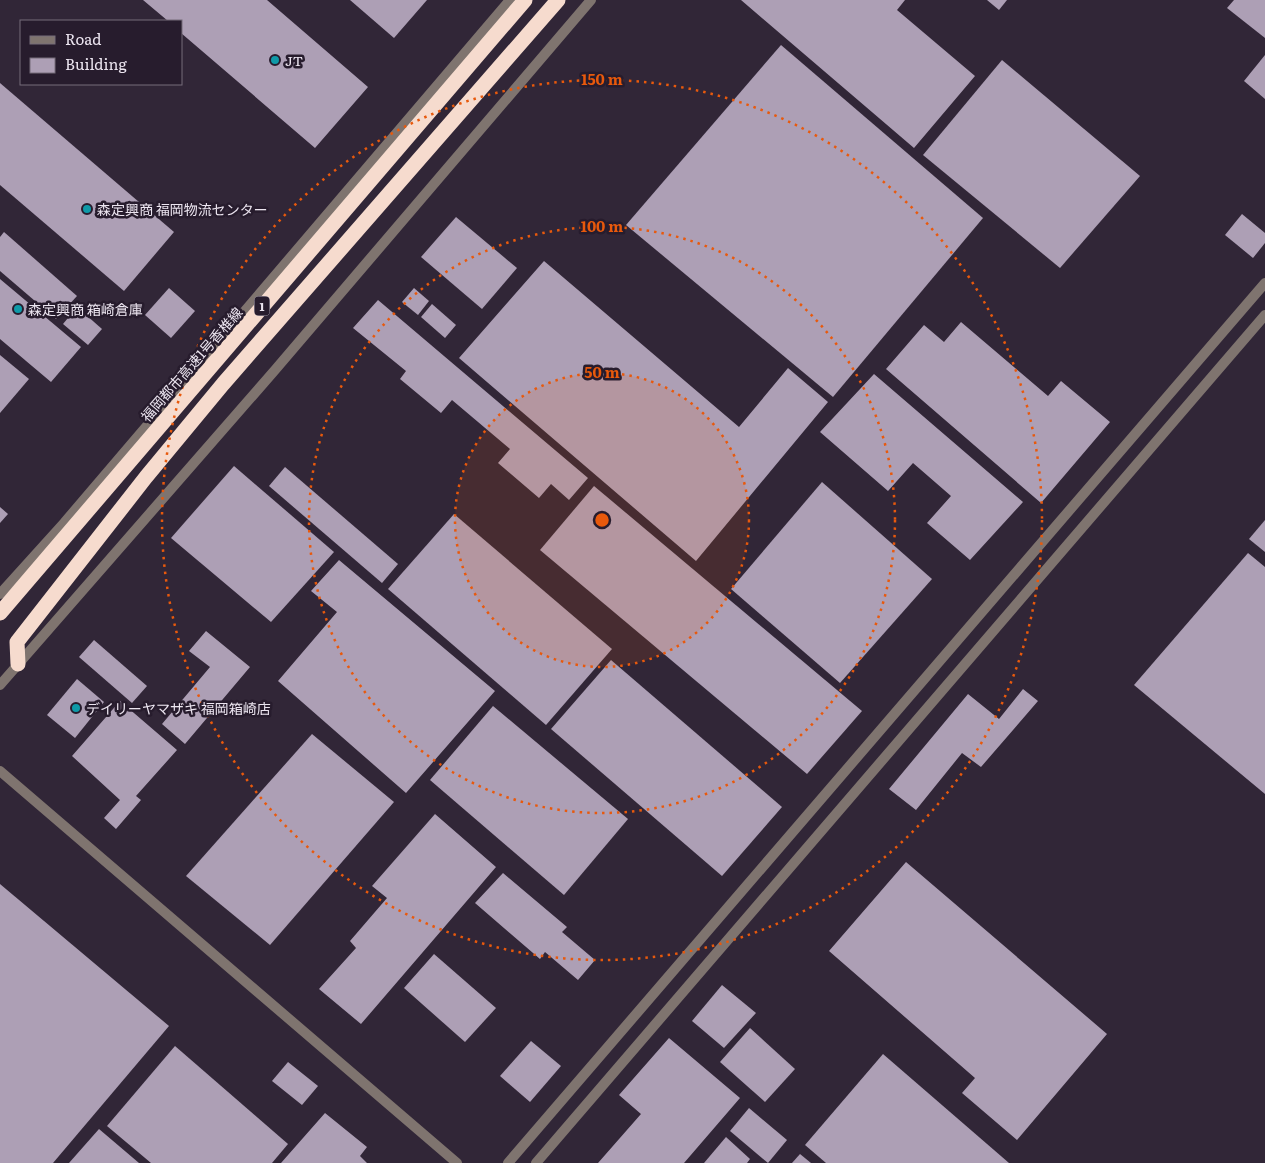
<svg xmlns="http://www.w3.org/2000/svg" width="1265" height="1163" viewBox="0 0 1265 1163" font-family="Literata,'Noto Sans JP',serif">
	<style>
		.building { fill: #ad9fb5 }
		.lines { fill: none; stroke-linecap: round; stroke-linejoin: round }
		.tertiary { stroke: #7f746f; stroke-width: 10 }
		.motorway { stroke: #f6dbce; stroke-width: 15 }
		.ring { fill: none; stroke: #e8590c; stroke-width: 2.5; stroke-dasharray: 2.5 5 }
		.culture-dot { fill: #0f9aa8; stroke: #271c2d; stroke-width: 2 }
		.labels { text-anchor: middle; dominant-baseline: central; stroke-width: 5; stroke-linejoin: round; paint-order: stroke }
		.shield { fill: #271c2d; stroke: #b1a9b6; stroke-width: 1 }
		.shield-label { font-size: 12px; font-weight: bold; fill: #ece5f0 }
		.poi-label { font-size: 14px; fill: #ece5f0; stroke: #271c2d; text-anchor: start }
		.street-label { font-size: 14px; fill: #ece5f0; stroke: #271c2d }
		.centre { fill: #e8590c; stroke: #271c2d; stroke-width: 2.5 }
		.ring-label { font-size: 15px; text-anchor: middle; font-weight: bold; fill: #e8590c; stroke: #271c2d; stroke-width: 5; stroke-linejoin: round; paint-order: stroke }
	</style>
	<rect width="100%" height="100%" fill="#312637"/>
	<!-- building -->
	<g class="building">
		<path d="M 143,0 L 267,0 L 368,87 L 315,148 L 181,33 L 181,21 L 168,21 Z"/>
		<path d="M 350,0 L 427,0 L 394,38 Z"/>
		<path d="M 741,0 L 905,0 L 897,10 L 975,76 L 914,148 Z"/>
		<path d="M 987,0 L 1007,0 L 999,10 Z"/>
		<path d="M 1234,0 L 1265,0 L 1265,38 L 1227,8 Z"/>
		<path d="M 781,45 L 983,218 L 833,397 L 626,225 Z"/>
		<path d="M 1265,55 L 1265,99 L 1244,81 Z"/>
		<path d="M 1002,60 L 1140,176 L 1060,268 L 923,155 Z"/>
		<path d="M 0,83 L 174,232 L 124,291 L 0,185 Z"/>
		<path d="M 1242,214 L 1265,233 L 1265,243 L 1253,258 L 1225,235 Z"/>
		<path d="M 456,217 L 517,268 L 482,309 L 421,257 Z"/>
		<path d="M 4,232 L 77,296 L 56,319 L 0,271 L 0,237 Z"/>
		<path d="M 544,261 L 739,427 L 788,368 L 828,402 L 696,561 L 459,358 Z"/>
		<path d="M 0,279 L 81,347 L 51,382 L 0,339 Z"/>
		<path d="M 169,288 L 195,311 L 171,338 L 145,315 Z"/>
		<path d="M 414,288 L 429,301 L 418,315 L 402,302 Z"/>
		<path d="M 378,300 L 588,478 L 569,500 L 551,484 L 539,498 L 498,463 L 510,449 L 452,400 L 441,413 L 400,379 L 406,371 L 353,328 Z"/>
		<path d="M 432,304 L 456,325 L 445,338 L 421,317 Z"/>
		<path d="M 77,307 L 102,329 L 88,345 L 63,324 Z"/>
		<path d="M 961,322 L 1048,396 L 1061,381 L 1110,422 L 1041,503 L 886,369 L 924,325 L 944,342 Z"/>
		<path d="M 0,355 L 29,379 L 0,413 Z"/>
		<path d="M 874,374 L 1023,502 L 970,560 L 927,523 L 951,496 L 913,463 L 888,491 L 820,432 Z"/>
		<path d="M 234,466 L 334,552 L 271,622 L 171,538 Z"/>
		<path d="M 285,467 L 398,564 L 382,583 L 269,486 Z"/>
		<path d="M 822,482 L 932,579 L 840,683 L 731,589 Z"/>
		<path d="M 594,486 L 862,711 L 807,774 L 540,550 Z"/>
		<path d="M 0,507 L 8,514 L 0,523 Z"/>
		<path d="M 454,514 L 612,649 L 546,725 L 388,589 Z"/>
		<path d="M 1265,520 L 1265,552 L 1249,539 Z"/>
		<path d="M 1248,553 L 1265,567 L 1265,794 L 1134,685 Z"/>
		<path d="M 339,560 L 495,691 L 406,793 L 278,681 L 337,612 L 311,591 Z"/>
		<path d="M 206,631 L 250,667 L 185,744 L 162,724 L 210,667 L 189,651 Z"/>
		<path d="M 94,640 L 147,686 L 132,703 L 79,657 Z"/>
		<path d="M 611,660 L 782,807 L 722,876 L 551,729 Z"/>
		<path d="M 77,679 L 104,702 L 75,738 L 47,715 Z"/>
		<path d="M 1023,689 L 1038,701 L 981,767 L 962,753 L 916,810 L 889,789 L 968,694 L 999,719 Z"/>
		<path d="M 120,701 L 177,750 L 136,796 L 141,800 L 116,829 L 104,818 L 120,800 L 72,756 Z"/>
		<path d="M 493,706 L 628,819 L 564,895 L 430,780 Z"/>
		<path d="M 312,734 L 394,802 L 270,945 L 186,876 Z"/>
		<path d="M 435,814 L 496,867 L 361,1024 L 319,989 L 356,948 L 350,941 L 387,898 L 372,886 Z"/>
		<path d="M 906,862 L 1107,1034 L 1017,1140 L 962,1093 L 975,1078 L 829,951 Z"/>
		<path d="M 503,873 L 567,927 L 562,932 L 595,960 L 578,980 L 545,952 L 540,959 L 475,903 Z"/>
		<path d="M 0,884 L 169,1026 L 53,1163 L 0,1163 Z"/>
		<path d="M 434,954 L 496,1008 L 465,1042 L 404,988 Z"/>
		<path d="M 722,985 L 756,1013 L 724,1048 L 692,1021 Z"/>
		<path d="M 750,1028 L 795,1069 L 765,1102 L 720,1062 Z"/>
		<path d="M 669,1038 L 740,1098 L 684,1163 L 598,1163 L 641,1114 L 619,1095 Z"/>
		<path d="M 531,1041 L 561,1066 L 530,1102 L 500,1076 Z"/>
		<path d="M 175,1046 L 288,1144 L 272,1163 L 151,1163 L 107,1126 Z"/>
		<path d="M 883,1054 L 1009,1163 L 826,1163 L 805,1145 Z"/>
		<path d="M 288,1062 L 318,1086 L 302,1105 L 272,1081 Z"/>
		<path d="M 749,1108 L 787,1140 L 768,1163 L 730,1131 Z"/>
		<path d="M 325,1113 L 367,1147 L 360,1156 L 367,1163 L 281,1163 Z"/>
		<path d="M 99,1129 L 139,1163 L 69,1163 Z"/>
		<path d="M 726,1137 L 750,1159 L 747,1163 L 704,1163 Z"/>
		<path d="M 800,1154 L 811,1163 L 792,1163 Z"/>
	</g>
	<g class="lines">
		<!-- tertiary -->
		<g class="tertiary">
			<path d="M 0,594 L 64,523 L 510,0"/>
			<path d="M 0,685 L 275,370 L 591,0"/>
			<path d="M 0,771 L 457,1163"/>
			<path d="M 508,1163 L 1265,283"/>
			<path d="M 536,1163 L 1265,315"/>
		</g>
		<!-- motorway -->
		<g class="motorway">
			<path d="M 0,613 L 525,0"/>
			<path d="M 18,664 L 17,642 L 146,477 L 223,384 L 558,0"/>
		</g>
	</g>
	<!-- distance rings -->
	<circle cx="602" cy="520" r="147" fill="#e8590c" fill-opacity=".12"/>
	<g class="ring">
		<circle cx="602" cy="520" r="147"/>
		<circle cx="602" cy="520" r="293"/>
		<circle cx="602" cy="520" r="440"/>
	</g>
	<!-- markers -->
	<g class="culture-dot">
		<circle cx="275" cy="60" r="5"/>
		<circle cx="87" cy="209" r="5"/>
		<circle cx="18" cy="309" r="5"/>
		<circle cx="76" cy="708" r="5"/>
	</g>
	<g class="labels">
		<!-- shield labels -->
		<rect class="shield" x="254.5" y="296.5" width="15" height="19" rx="4"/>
		<g class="shield-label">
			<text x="262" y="306">1</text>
		</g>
		<!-- poi labels -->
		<g class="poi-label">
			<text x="285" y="60">JT</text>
			<text x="97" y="209">森定興商 福岡物流センター</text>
			<text x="28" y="309">森定興商 箱崎倉庫</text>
			<text x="86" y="708">デイリーヤマザキ 福岡箱崎店</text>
		</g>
		<!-- street labels -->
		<g class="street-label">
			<text transform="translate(191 364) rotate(-49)">福岡都市高速1号香椎線</text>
		</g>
	</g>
	<circle cx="602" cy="520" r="8" class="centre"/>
	<g class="ring-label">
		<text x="602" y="85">150 m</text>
		<text x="602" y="232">100 m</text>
		<text x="602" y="378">50 m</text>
	</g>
	<!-- legend -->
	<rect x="20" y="20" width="162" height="65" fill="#271c2d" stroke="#766c7b"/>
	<rect x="30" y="36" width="25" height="8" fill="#7f746f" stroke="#766c7b"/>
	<text x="65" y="45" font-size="15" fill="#ece5f0">Road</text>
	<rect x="30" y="58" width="25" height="15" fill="#ad9fb5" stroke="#766c7b"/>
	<text x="65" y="70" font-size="15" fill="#ece5f0">Building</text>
</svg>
